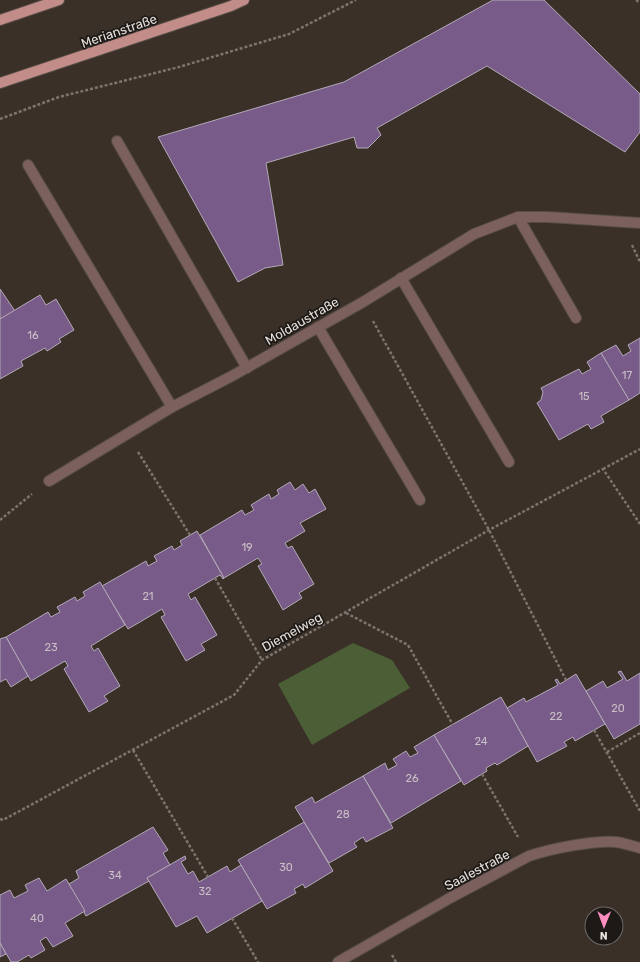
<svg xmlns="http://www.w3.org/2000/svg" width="640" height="962" viewBox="0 0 640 962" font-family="Rubik,sans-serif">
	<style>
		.green { fill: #4b5e36 }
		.building { fill: #785b89; stroke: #b2aab6 }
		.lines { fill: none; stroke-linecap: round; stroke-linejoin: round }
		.lane-casing { stroke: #564c45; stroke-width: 12 }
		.street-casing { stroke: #564c45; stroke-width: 12 }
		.primary-casing { stroke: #564c45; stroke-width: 12 }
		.path { stroke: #7c746d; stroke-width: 2.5; stroke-dasharray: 3 2; stroke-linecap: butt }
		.lane { stroke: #7b605e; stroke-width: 10 }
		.street { stroke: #7b605e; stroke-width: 10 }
		.primary { stroke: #c28c88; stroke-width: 10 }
		.labels { text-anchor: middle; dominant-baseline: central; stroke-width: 3.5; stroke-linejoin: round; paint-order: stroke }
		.number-label { font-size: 11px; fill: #cabfc6 }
		.street-label { font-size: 13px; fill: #e6e0db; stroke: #1d1916 }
	</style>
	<rect width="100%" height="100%" fill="#3a3028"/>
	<!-- green -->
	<path class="green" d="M 353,643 L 392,660 L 410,688 L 312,745 L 278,684 Z"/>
	<!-- building -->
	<g class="building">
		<path d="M 493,0 L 544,0 L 640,94 L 640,132 L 625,152 L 487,66 L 377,128 L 381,135 L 368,148 L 357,148 L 354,137 L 266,163 L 283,265 L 265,268 L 238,282 L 158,137 L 344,82 Z"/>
		<path d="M 0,289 L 15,311 L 0,319 Z"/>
		<path d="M 40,295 L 46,305 L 56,299 L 74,330 L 59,339 L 61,342 L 47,351 L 45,348 L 21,361 L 23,366 L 0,379 L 0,319 Z"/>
		<path d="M 640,338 L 640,393 L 629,400 L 601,353 L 616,345 L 623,356 L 631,351 L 628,345 Z"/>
		<path d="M 601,353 L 629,400 L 601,416 L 604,422 L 591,429 L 588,424 L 559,440 L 537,403 L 541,400 L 543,392 L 541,388 L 579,369 L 582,374 L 591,369 L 587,362 Z"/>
		<path d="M 290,482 L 295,490 L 303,484 L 309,493 L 315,489 L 326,509 L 300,523 L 305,531 L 285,543 L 288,548 L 292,546 L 314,584 L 299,593 L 302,598 L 283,610 L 258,566 L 262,564 L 258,558 L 224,578 L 200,535 L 242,510 L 245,515 L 254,510 L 251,505 L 269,494 L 271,499 L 279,494 L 277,490 Z"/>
		<path d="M 197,531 L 224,578 L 223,579 L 220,575 L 188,594 L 191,600 L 195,597 L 217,635 L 201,644 L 205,650 L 186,661 L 161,617 L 165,615 L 162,609 L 128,629 L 102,586 L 146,561 L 148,566 L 157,561 L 154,556 L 172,546 L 174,550 L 182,545 L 180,541 Z"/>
		<path d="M 100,582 L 125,625 L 91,646 L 94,651 L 98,648 L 120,686 L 104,696 L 108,701 L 89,712 L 64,669 L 68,666 L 65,661 L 31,681 L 6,637 L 48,612 L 51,617 L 60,612 L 57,607 L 75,597 L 77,601 L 85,596 L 83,592 Z"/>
		<path d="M 6,637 L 28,676 L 11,687 L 6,679 L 0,682 L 0,639 Z"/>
		<path d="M 621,671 L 627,681 L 640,673 L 640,724 L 614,739 L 586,691 L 603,681 L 607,688 L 623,679 L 618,672 Z"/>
		<path d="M 576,674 L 605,724 L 575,741 L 573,737 L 564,742 L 567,746 L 537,762 L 507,708 L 524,698 L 526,702 L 558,685 L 555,680 L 557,679 L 560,684 Z"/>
		<path d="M 501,697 L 528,746 L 497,765 L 495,763 L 486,768 L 487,771 L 464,785 L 434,735 Z"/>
		<path d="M 434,735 L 461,781 L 391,823 L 363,776 L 385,763 L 388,770 L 397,765 L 393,759 L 406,751 L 410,757 L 418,753 L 414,747 Z"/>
		<path d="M 363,776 L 393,828 L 366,842 L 363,837 L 354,843 L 357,847 L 329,863 L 295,807 L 312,797 L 315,803 Z"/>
		<path d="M 304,822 L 333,871 L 305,888 L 303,884 L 294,889 L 296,893 L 267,909 L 238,860 Z"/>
		<path d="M 153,827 L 168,850 L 163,853 L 170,865 L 147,878 L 149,881 L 86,916 L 69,884 L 79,878 L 76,871 Z"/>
		<path d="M 185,856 L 186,859 L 181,862 L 188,874 L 193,871 L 199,882 L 227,866 L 230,872 L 241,865 L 262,901 L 207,933 L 197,916 L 176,927 L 147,878 Z"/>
		<path d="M 39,878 L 47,891 L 66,879 L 85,911 L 65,923 L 73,936 L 53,947 L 46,937 L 40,941 L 45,950 L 31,958 L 29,955 L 17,962 L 11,962 L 0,943 L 0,895 L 10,890 L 14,898 L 28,891 L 25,885 Z"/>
		<path d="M 0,943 L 6,954 L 0,957 Z"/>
	</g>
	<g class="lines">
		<!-- lane casing -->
		<g class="lane-casing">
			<g id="lane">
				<path d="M 117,141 L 247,368"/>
				<path d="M 28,165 L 172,407"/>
				<path d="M 518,217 L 576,318"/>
				<path d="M 401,278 L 509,462"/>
				<path d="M 318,327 L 420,500"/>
			</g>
		</g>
		<!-- street casing -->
		<g class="street-casing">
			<g id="street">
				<path d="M 49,481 L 172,407 L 232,376 L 363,302 L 474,234 L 518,217 L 548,217 L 640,223"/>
				<path d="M 338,962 L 450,898 L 529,856 C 550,849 593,840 616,842 C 624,843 632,846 640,848"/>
			</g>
		</g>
		<!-- primary casing -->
		<g class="primary-casing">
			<g id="primary">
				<path d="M 0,20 L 59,0"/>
				<path d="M 0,83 L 231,6 L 244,0"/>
			</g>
		</g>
		<!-- path -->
		<g class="path">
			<path d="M 636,0 L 640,3"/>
			<path d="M 0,119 L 59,97 L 179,67 L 289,34 L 356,0"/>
			<path d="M 632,245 L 640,262"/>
			<path d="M 373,321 L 489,530 L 566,680"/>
			<path d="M 138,452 L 190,535"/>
			<path d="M 603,469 L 640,449"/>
			<path d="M 0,520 L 32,494"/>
			<path d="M 215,578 L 262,660"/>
			<path d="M 346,613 L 408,645 L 453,725"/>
			<path d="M 594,730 L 640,811"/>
			<path d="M 133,750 L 208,877"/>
			<path d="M 607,752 L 640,733"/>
			<path d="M 482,774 L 518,837"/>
			<path d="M 0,819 L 3,820 L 234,695 L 262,660 L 489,530 L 603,469 L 640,524"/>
			<path d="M 232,918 L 258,962"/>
			<path d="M 392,955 L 396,962"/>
		</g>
		<!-- lane -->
		<use href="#lane" class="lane"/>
		<!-- street -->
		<use href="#street" class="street"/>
		<!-- primary -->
		<use href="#primary" class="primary"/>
	</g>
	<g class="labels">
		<!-- number labels -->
		<g class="number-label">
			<text x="33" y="335">16</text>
			<text x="627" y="375">17</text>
			<text x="584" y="396">15</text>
			<text x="247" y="547">19</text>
			<text x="148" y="596">21</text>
			<text x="51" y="647">23</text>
			<text x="618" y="708">20</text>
			<text x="556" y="716">22</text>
			<text x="481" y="741">24</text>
			<text x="412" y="778">26</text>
			<text x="343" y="814">28</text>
			<text x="286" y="867">30</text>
			<text x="115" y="875">34</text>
			<text x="205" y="891">32</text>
			<text x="37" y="918">40</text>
		</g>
		<!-- street labels -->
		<g class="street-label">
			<text transform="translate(119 31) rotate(-19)">Merianstraße</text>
			<text transform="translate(302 321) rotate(-30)">Moldaustraße</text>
			<text transform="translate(292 632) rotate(-29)">Diemelweg</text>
			<text transform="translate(477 870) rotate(-28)">Saalestraße</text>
		</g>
	</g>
	<!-- north arrow -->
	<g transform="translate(604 926) rotate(181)"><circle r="19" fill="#1d1916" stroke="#6d6965"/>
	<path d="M0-3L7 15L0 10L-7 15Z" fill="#fd8ec0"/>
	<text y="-6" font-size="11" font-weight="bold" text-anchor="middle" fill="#e6e0db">N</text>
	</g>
</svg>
